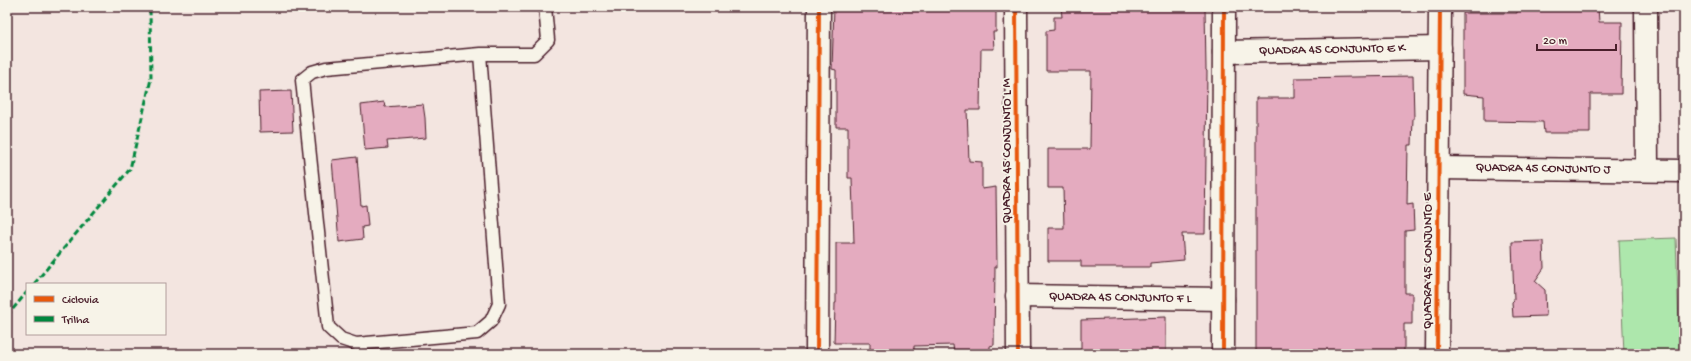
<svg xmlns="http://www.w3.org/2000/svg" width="1691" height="361" viewBox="0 0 1691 361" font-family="'Gochi Hand',sans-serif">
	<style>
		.green { fill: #ade7ac; stroke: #7c836c }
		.building { fill: #e4abbf; stroke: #4a1f2b }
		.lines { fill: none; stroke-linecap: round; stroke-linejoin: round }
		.service-casing { stroke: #4a1f2b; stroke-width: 15 }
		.minor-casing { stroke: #4a1f2b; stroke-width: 25 }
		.service { stroke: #f7f3e8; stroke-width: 12 }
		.minor { stroke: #f7f3e8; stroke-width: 22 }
		.quiet { stroke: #00873e; stroke-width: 3; stroke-dasharray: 6 3; stroke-linecap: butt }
		.cycleway-casing { stroke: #f7f3e8; stroke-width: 6 }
		.cycleway { stroke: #e8590c; stroke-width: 4 }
		.labels { text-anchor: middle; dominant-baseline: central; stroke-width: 3.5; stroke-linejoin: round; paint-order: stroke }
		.street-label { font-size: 13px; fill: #4a1f2b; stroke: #f7f3e8 }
	</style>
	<rect width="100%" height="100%" fill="#f3e5e0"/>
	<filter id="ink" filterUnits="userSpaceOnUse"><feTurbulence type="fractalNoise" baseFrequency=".025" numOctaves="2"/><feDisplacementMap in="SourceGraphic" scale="8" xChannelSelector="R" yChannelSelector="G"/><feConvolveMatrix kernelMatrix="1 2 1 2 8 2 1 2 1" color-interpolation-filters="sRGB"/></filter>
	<g filter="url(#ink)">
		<!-- green -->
		<path class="green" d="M 1676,238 L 1680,354 L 1624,354 L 1619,240 Z"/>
		<!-- building -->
		<g class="building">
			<path d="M 834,7 L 996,7 L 996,32 L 993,32 L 994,49 L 981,49 L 980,110 L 967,110 L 969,161 L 982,162 L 982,189 L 996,187 L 997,267 L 995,267 L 994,345 L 990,346 L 990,354 L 954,354 L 953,345 L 914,346 L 914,354 L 870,354 L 870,343 L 834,343 L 835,303 L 836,303 L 836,243 L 854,243 L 852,178 L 848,178 L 848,127 L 836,127 L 836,70 L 832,69 Z"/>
			<path d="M 1061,7 L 1205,7 L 1206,70 L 1207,71 L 1205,234 L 1182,234 L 1184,260 L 1150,263 L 1150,267 L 1081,267 L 1081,261 L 1048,261 L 1048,228 L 1064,228 L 1063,188 L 1048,188 L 1048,149 L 1090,149 L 1091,71 L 1046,71 L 1046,31 L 1054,30 L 1054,17 L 1062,17 Z"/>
			<path d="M 1517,7 L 1598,7 L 1599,22 L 1622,22 L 1621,94 L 1590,94 L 1590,133 L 1544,133 L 1543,122 L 1484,121 L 1484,96 L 1463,94 L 1463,13 L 1517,13 Z"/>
			<path d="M 1413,76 L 1414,119 L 1413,118 L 1412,145 L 1408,145 L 1407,205 L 1413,204 L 1414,230 L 1405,231 L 1405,293 L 1412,293 L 1412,324 L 1404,324 L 1404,354 L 1256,354 L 1256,98 L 1295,98 L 1295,78 Z"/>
			<path d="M 291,91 L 293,131 L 260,132 L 259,92 Z"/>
			<path d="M 384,102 L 385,107 L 423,104 L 425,118 L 426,138 L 387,141 L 388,148 L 365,150 L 361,105 Z"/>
			<path d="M 357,157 L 361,206 L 366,205 L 368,226 L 362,227 L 363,239 L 339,242 L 332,160 Z"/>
			<path d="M 1543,241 L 1544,268 L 1535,281 L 1545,290 L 1546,316 L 1513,317 L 1512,302 L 1514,300 L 1512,242 Z"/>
			<path d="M 1166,317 L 1166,354 L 1081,354 L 1081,320 Z"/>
		</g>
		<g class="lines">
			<!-- service casing -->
			<g class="service-casing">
				<path id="service" d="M 480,54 L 499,304 L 491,321 L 477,333 L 356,344 L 341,339 L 328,327 L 302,80 L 312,72 L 326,68 L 480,54 L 534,54 L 548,40 L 545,7"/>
			</g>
			<!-- minor casing -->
			<g class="minor-casing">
				<g id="minor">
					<path d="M 1016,7 L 1018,354"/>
					<path d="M 1646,7 L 1647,170"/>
					<path d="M 1224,52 L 1440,48"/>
					<path d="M 1439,168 L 1684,171"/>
					<path d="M 1017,296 L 1223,299"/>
					<path d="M 817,354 L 819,7"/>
					<path d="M 1223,354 L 1224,7"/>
					<path d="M 1437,354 L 1440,7"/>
				</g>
			</g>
			<!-- service -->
			<use href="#service" class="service"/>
			<!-- minor -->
			<use href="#minor" class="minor"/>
			<!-- quiet -->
			<g class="quiet">
				<path d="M 34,284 L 130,169 L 151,79 L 150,7"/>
				<path d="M 7,316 L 27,292"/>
			</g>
			<!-- cycleway casing -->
			<g class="cycleway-casing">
				<g id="cycleway">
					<path d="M 1016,7 L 1018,354"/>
					<path d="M 817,354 L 819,7"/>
					<path d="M 1223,354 L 1224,7"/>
					<path d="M 1437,354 L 1440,7"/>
				</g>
			</g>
			<!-- cycleway -->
			<use href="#cycleway" class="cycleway"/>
		</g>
	</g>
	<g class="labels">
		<!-- street labels -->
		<g class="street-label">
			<text transform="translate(1332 50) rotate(-1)">QUADRA 45 CONJUNTO E K</text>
			<text transform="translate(1007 151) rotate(-90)">QUADRA 45 CONJUNTO L M</text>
			<text transform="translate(1543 169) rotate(1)">QUADRA 45 CONJUNTO J</text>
			<text transform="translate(1428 261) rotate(-90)">QUADRA 45 CONJUNTO E</text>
			<text transform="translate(1120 298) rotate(1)">QUADRA 45 CONJUNTO F L</text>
		</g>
	</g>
	<!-- margin -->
	<rect width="1691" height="361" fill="none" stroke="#f7f3e8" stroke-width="24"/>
	<rect x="12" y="12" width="1667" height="337" fill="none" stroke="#4a1f2b" stroke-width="1.5" filter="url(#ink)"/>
	<!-- legend -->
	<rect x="26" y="283" width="140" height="52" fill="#f7f3e8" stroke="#b29e9c"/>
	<rect x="34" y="296" width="20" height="6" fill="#e8590c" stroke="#b29e9c"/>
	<text x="62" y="303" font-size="12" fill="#4a1f2b">Ciclovia</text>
	<rect x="34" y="316" width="20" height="6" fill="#00873e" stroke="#b29e9c"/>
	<text x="62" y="323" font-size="12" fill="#4a1f2b">Trilha</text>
	<!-- scale -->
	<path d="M1537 44v6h79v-6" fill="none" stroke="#4a1f2b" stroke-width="2"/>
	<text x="1543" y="44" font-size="12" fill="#4a1f2b" stroke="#f7f3e8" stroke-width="3" paint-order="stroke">20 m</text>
</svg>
